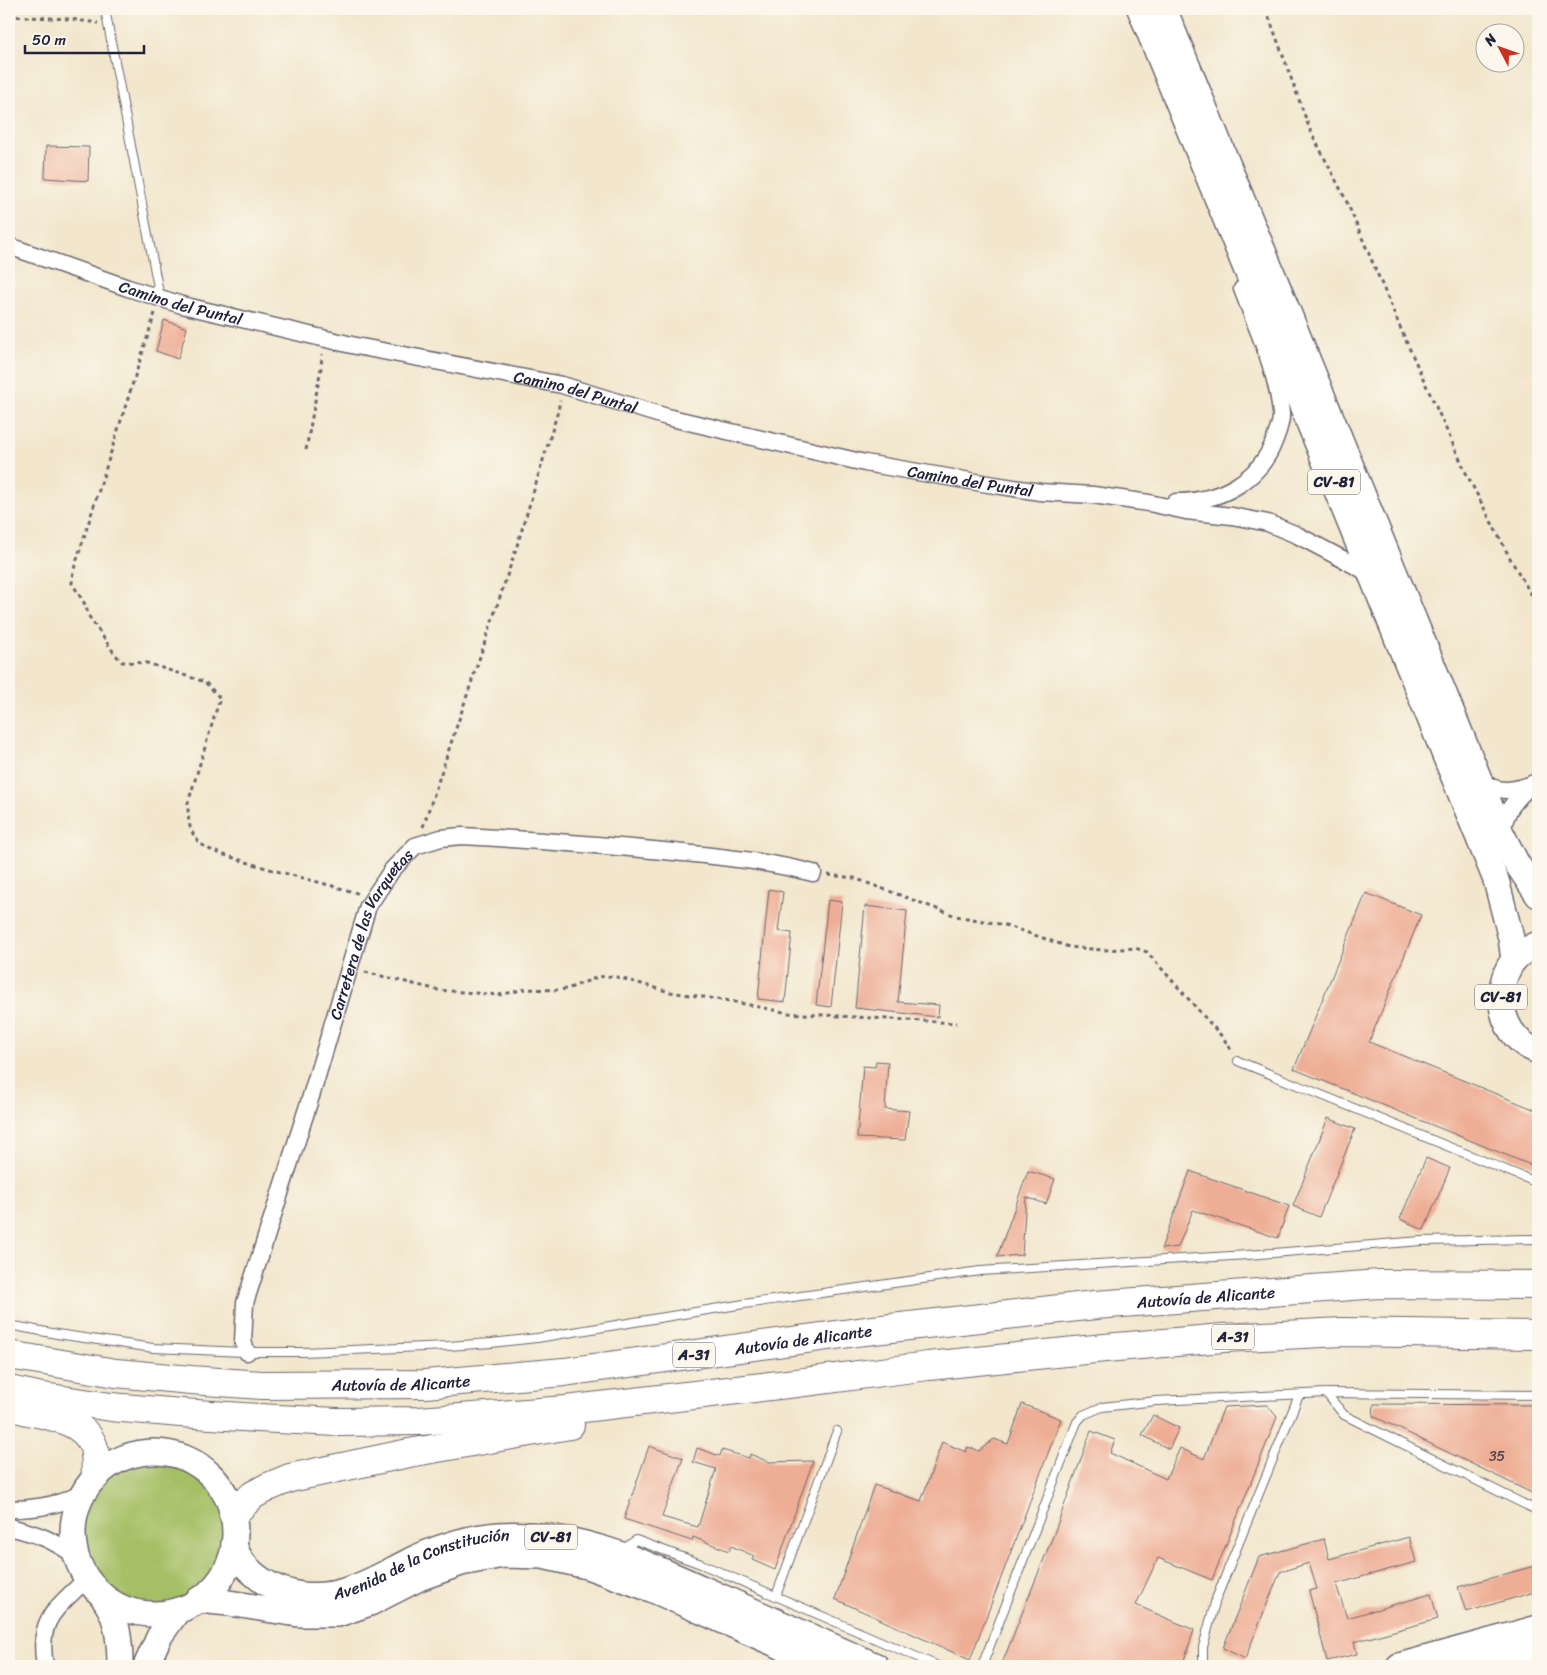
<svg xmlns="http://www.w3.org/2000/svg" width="1547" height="1675" viewBox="0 0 1547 1675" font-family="Sriracha,sans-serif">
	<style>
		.garden { fill: #a5bf65; stroke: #647050 }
		.building { fill: #eeae95 }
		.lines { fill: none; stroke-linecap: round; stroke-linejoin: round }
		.service-casing { stroke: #6b676e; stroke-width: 10 }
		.minor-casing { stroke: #6b676e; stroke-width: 19 }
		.primary-casing { stroke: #6b676e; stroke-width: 28 }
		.motorway-casing { stroke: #6b676e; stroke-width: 30 }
		.path { stroke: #6b676e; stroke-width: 3; stroke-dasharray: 4 4; stroke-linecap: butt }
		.service { stroke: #fff; stroke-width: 8 }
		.minor { stroke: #fff; stroke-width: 16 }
		.primary { stroke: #fff; stroke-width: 25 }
		.motorway { stroke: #fff; stroke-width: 28 }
		.labels { text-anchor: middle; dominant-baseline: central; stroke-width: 4; stroke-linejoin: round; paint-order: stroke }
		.number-label { font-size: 14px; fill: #554552 }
		.shield { fill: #fbf7ec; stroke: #636270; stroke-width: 1 }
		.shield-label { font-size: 15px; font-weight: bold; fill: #22223b }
		.street-label { font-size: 16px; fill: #22223b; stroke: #fbf7ec }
	</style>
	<rect width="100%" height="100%" fill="#fbf7ec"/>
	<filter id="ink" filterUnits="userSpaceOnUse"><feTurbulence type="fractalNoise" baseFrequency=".02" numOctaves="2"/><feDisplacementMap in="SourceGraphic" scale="10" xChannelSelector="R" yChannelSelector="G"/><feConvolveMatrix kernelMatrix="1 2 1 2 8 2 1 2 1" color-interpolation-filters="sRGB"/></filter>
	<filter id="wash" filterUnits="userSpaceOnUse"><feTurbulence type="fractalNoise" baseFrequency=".0096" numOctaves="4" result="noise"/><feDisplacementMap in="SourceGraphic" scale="20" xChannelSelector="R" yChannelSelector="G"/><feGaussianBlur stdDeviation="1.12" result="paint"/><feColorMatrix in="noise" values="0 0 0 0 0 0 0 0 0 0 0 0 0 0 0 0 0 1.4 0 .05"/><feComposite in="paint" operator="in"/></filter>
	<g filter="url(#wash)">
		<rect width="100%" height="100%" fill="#f2e6cc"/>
		<!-- garden -->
		<circle class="garden" cx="153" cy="1532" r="80"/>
		<g id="blocks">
			<!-- building -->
			<g class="building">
				<path d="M 46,146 L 89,147 L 88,181 L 45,178 Z"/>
				<path d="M 164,320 L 187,328 L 178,359 L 156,351 Z"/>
				<path d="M 769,889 L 783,892 L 778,931 L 792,933 L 785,1002 L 758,999 Z"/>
				<path d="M 1366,893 L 1421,915 L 1369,1042 L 1538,1111 L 1538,1168 L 1294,1069 Z"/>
				<path d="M 828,900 L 842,902 L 831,1007 L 816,1005 Z"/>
				<path d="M 865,906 L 907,911 L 898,1002 L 939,1005 L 938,1017 L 855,1008 Z"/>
				<path d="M 876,1061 L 888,1062 L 885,1109 L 909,1111 L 905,1140 L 857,1138 L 863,1066 L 875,1067 Z"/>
				<path d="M 1328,1118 L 1355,1129 L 1319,1217 L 1293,1206 Z"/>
				<path d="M 1426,1158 L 1450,1168 L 1424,1230 L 1400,1219 Z"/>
				<path d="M 1028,1171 L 1055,1179 L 1046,1204 L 1026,1197 L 1022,1255 L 997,1257 Z"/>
				<path d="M 1190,1171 L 1289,1206 L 1278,1238 L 1193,1210 L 1178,1247 L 1161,1249 Z"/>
				<path d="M 1022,1404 L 1061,1419 L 970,1660 L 835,1599 L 874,1485 L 921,1501 L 942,1442 L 966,1452 L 968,1447 L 979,1451 L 994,1439 L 1008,1444 Z"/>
				<path d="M 1374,1404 L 1538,1405 L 1538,1496 L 1373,1416 Z"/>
				<path d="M 1267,1405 L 1277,1417 L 1212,1580 L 1158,1558 L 1136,1605 L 1194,1630 L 1182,1666 L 1001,1666 L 1055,1531 L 1091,1431 L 1115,1440 L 1110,1453 L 1166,1479 L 1180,1448 L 1204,1459 L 1224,1407 Z"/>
				<path d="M 1153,1415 L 1179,1428 L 1169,1449 L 1142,1435 Z"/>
				<path d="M 649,1446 L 683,1458 L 662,1517 L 698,1527 L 716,1469 L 693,1462 L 697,1448 L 720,1456 L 722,1450 L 749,1458 L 750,1454 L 769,1462 L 813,1461 L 775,1570 L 752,1560 L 754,1556 L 731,1546 L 729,1551 L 693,1537 L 692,1541 L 624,1519 Z"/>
				<path d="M 1409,1537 L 1416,1562 L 1336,1584 L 1347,1618 L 1431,1594 L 1438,1619 L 1354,1642 L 1357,1654 L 1327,1661 L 1309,1591 L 1317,1589 L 1309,1563 L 1280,1572 L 1245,1659 L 1223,1648 L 1259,1557 L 1324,1539 L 1329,1559 Z"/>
				<path d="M 1538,1565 L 1538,1591 L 1466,1612 L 1458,1587 Z"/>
			</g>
		</g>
	</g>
	<g filter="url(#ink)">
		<use href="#blocks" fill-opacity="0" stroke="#6b676e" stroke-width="1"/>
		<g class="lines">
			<!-- service casing -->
			<g class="service-casing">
				<g id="service">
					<path d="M 105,9 L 160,298"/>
					<path d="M 1238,1061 L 1538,1183"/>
					<path d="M 9,1325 L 57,1334 L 153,1348 L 199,1350 L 243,1352 L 303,1352 L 448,1346 L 491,1343 L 537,1338 L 744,1304 L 980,1271 L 1248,1255 L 1421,1241 L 1538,1239"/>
					<path d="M 1326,1393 L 1344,1415 L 1538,1511"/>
					<path d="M 622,1550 L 636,1540 L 701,1564 L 938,1666"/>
					<path d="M 776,1596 L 837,1431"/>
					<path d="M 982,1666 L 1077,1422 L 1083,1415 L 1102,1407 L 1156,1401 L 1326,1393 L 1538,1395"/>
					<path d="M 1203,1666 L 1203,1647 L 1216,1599 L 1299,1395"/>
				</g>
			</g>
			<!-- minor casing -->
			<g class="minor-casing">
				<g id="minor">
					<path id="s1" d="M 9,246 L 128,288 L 182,305 L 356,346 L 562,385 L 667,417 L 865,463 L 982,483 L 1040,492 L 1093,495 L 1149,503 L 1186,511 L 1232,516 L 1268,523 L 1297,535 L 1371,574"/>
					<path d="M 1176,502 C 1219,502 1260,481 1275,439 C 1278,431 1282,421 1281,413 C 1277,370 1257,329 1242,289"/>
					<path d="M 1479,780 C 1485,783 1491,788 1498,789 C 1510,792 1527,787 1538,781"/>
					<path d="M 1501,833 C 1507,809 1512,803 1530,786"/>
					<path id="s2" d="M 247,1352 L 243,1342 L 245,1303 L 312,1093 L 368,906 L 392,870 L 415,846 L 441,838 L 462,836 C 533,840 603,845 674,852 C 721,857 768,861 813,873"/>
					<path d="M 9,1509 C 29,1509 56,1506 74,1497 C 79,1494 84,1488 89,1484"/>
					<path d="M 9,1527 C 38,1534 51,1539 76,1556"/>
					<path d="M 45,1666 C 37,1617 56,1610 87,1578"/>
				</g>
			</g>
			<!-- primary casing -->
			<g class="primary-casing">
				<g id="primary">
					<path d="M 1140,9 L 1496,880 L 1511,938 L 1514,960"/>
					<path d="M 1164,9 L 1501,833 L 1517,864 L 1538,895"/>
					<path d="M 1538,944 C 1529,948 1520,953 1513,961 C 1491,991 1501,1039 1538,1051"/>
					<circle cx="154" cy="1533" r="81"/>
					<path id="s3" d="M 234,1544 C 239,1562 249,1571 263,1581 C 276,1589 288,1593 302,1595 C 346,1600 380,1575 418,1557 C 443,1546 471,1537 498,1535 C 579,1529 656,1568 728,1600 C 777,1622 827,1644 876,1666"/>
					<path d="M 102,1595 C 105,1601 110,1607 112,1613 C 119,1629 120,1650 120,1666"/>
					<path d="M 198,1600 L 229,1603 L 298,1614 L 338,1614 L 370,1603 L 419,1578 L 461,1563 L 503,1555 L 543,1556 L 587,1566 L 651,1589 L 826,1666"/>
					<path d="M 146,1666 L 159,1637 L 178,1610"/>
					<path d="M 1399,1666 L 1538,1628"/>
					<path d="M 1468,1666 L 1538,1647"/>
				</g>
			</g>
			<!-- motorway casing -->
			<g class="motorway-casing">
				<g id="motorway">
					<path id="s4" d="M 9,1355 L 116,1373 L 191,1380 L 262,1385 L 425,1384 L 564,1372 L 865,1331 L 1095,1305 L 1379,1284 L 1538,1285"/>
					<path d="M 9,1390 L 37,1396 L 111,1407 L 181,1413 L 258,1418 L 337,1422 L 419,1421 L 566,1410 L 813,1381 L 928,1366 L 1105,1348 L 1223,1338 L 1342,1332 L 1538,1335"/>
					<path d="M 20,1409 C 46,1416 82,1418 93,1445 C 97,1455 95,1466 96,1476"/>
					<path d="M 233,1514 L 253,1495 L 268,1487 L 290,1478 L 409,1453 L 570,1425"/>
				</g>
			</g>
			<!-- path -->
			<g class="path">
				<path d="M 1266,9 L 1310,130 L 1346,200 L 1406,341 L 1467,475 L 1511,560 L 1538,606"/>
				<path d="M 9,16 L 69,19 L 98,23"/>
				<path d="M 155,313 L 73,572 L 72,583 L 86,606 L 88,615 L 114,653 L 122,662 L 147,663 L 205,682 L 220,698 L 188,803 C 188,819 188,830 199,842 C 208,851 222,854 234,858 C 275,872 318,881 360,894"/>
				<path d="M 306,450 L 321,368 L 322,354"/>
				<path d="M 423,827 L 516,549 L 558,411 L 560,400"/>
				<path d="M 828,875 L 854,878 L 956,916 L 1005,925 L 1069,947 L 1103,950 L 1135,948 L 1147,952 L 1224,1039 L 1233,1053"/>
				<path d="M 365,972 L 438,990 L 499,995 L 526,989 L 555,990 L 567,989 L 593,979 L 605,976 L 617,977 L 670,992 L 730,1001 L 788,1013 L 957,1023"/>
			</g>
			<!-- service -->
			<use href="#service" class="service"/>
			<!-- minor -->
			<use href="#minor" class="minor"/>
			<!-- primary -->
			<use href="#primary" class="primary"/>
			<!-- motorway -->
			<use href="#motorway" class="motorway"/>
		</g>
	</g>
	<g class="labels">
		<!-- number labels -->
		<g class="number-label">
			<text x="1497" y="1456">35</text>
		</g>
		<!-- shield labels -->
		<g class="shield">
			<rect x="1308" y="469.5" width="52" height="25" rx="4"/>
			<rect x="1475" y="984.5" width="52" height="25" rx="4"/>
			<rect x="1212" y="1324.5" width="42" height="25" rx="4"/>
			<rect x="673" y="1342.5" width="42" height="25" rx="4"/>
			<rect x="525" y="1524.5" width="52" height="25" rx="4"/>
		</g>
		<g class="shield-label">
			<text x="1334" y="482">CV-81</text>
			<text x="1501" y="997">CV-81</text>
			<text x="1233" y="1337">A-31</text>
			<text x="694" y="1355">A-31</text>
			<text x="551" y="1537">CV-81</text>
		</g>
		<!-- street labels -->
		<g class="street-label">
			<text stroke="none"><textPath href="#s1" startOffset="181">Camino del Puntal</textPath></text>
			<text stroke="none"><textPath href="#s1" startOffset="586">Camino del Puntal</textPath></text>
			<text stroke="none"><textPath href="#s1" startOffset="991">Camino del Puntal</textPath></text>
			<text stroke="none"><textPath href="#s2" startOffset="441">Carretera de las Varquetas</textPath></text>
			<text stroke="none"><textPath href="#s4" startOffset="1204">Autovía de Alicante</textPath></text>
			<text stroke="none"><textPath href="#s4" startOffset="799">Autovía de Alicante</textPath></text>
			<text stroke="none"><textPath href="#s4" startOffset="394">Autovía de Alicante</textPath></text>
			<text stroke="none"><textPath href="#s3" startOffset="215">Avenida de la Constitución</textPath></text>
		</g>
	</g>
	<!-- margin -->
	<rect width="1547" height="1675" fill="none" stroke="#fbf7ec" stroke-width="30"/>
	<!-- north arrow -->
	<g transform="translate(1500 48) rotate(311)"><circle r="24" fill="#fbf7ec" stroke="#a4a2a5"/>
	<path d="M0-4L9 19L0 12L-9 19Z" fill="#c8321e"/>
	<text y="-8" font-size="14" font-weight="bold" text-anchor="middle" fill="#22223b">N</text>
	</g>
	<!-- scale -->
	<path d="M25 45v8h119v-8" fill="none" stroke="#22223b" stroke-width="2.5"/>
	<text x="32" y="45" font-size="15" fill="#22223b" stroke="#fbf7ec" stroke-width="4" paint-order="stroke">50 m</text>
</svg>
